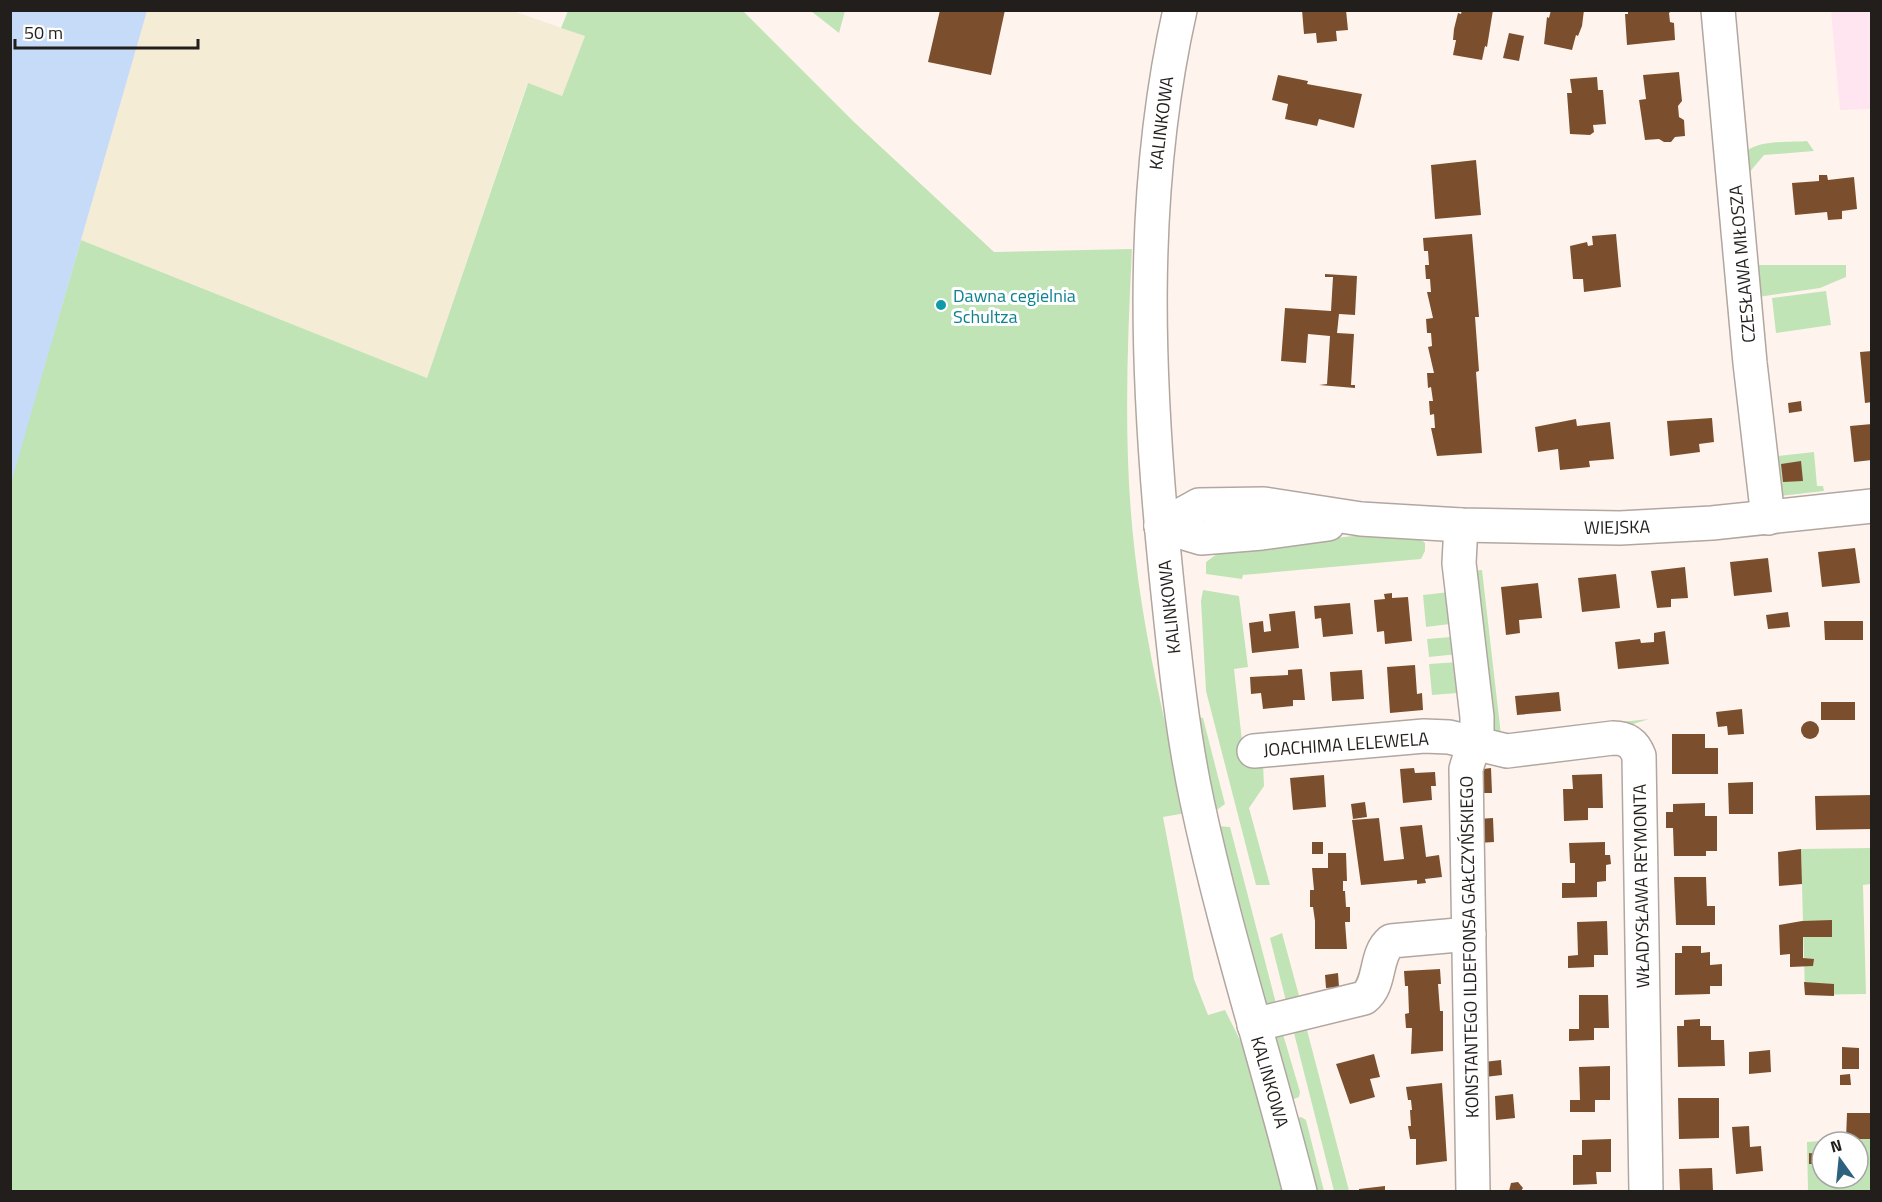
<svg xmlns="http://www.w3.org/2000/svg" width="1882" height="1202" viewBox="0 0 1882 1202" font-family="'Titillium Web',sans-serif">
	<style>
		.commercial { fill: #fee5ef }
		.industrial { fill: #f5ecd6 }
		.green { fill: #c1e4b7; fill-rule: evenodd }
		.water { fill: #c5dbf7 }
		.building { fill: #7b4f2e }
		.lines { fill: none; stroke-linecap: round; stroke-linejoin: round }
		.minor-casing { stroke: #b1a7a0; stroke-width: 36 }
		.minor { stroke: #fff; stroke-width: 33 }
		.culture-dot { fill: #0f9aa8; stroke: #fff; stroke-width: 2 }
		.labels { text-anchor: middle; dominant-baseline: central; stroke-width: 6; stroke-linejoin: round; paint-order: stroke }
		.street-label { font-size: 18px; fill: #221e1c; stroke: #fff }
		.culture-label { font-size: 18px; fill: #0d838f; stroke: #fff; text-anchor: start }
	</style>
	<rect width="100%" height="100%" fill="#fff4ed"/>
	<!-- commercial -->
	<path class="commercial" d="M 1831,11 L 1871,11 L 1871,109 L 1840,110 Z"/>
	<!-- industrial -->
	<path class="industrial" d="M 147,11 L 513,11 L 585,36 L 562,96 L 527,84 L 427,378 L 81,240 Z"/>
	<!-- green -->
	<g class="green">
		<path d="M 568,11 L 743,11 L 854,122 L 994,252 L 1132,249 C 1127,350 1123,453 1135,554 C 1145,642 1166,727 1186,813 L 1163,817 L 1194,979 L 1208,1015 L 1225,1010 L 1248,1056 L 1282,1191 L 11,1191 L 10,483 L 81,240 L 427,378 L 528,83 L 562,96 L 585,36 L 561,28 Z"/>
		<path d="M 811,11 L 845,11 L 839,33 Z"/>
		<path d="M 1807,141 L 1814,151 L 1764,155 L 1748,174 L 1755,265 L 1846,265 L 1846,277 L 1820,288 L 1758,297 L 1777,456 L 1814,452 L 1817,486 L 1823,486 L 1824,491 L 1780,496 L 1773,482 L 1752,288 L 1747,286 L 1746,274 L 1750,269 L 1740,163 C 1744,138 1786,143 1807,141 Z"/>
		<path d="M 1826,291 L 1831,325 L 1776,333 L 1772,298 Z"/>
		<path d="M 1362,535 L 1419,538 L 1425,543 L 1425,551 L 1421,559 L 1243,575 L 1242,579 L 1206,574 L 1206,562 L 1221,551 Z"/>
		<path d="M 1482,570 L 1501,735 L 1649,719 L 1627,726 L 1494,739 L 1471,571 Z"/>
		<path d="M 1203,590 L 1239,596 L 1248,667 L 1234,669 L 1242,741 L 1263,763 L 1264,786 L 1249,808 L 1270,885 L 1256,885 L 1206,691 L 1201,601 Z"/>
		<path d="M 1450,592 L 1450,624 L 1426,627 L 1423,595 Z"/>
		<path d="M 1451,637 L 1458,654 L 1429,657 L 1427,639 Z"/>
		<path d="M 1459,662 L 1458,693 L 1432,695 L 1429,664 Z"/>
		<path d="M 1199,717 L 1203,718 L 1225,804 L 1214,812 L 1204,771 Z"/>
		<path d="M 1217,826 L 1230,827 L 1278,1011 L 1267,1012 Z"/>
		<path d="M 1871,848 L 1871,884 L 1863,885 L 1866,994 L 1805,995 L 1801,849 Z"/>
		<path d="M 1282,933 L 1301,1003 L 1288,1009 L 1270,938 Z"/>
		<path d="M 1280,1024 L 1300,1092 L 1299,1097 L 1289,1101 L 1271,1026 Z"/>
		<path d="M 1307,1030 L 1348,1187 L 1349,1191 L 1334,1191 L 1294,1033 Z"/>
		<path d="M 1301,1117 L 1306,1120 L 1324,1191 L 1314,1191 L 1295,1119 Z"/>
		<path d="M 1846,1139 L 1871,1139 L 1871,1191 L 1808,1191 L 1807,1142 ZM 1822,1142 L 1858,1142 L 1858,1178 L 1822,1178 Z"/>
	</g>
	<!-- water -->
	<path class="water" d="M 11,10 L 147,11 L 11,483 L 10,11 Z"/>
	<!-- building -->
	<g class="building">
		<path d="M 940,10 L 1005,10 L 991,75 L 928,62 Z"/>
		<path d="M 1302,10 L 1346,10 L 1348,30 L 1336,31 L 1337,41 L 1317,43 L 1316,33 L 1304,34 Z"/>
		<path d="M 1462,10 L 1493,10 L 1487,47 L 1485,46 L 1482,60 L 1453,55 L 1456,40 L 1453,40 L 1454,29 L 1458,13 L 1461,14 Z"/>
		<path d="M 1551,10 L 1584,10 L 1582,26 L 1578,36 L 1576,35 L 1572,50 L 1544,44 L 1547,17 L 1549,18 Z"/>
		<path d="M 1628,10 L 1672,10 L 1669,13 L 1670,22 L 1674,23 L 1675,40 L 1627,45 L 1625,14 L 1628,14 Z"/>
		<path d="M 1509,33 L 1524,36 L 1519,61 L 1503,58 Z"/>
		<path d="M 1679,72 L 1682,101 L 1678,106 L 1679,117 L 1684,120 L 1685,136 L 1675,137 L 1671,142 L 1664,142 L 1659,139 L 1645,140 L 1639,100 L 1646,99 L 1643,75 Z"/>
		<path d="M 1278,75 L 1308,81 L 1307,84 L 1362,94 L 1354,128 L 1319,119 L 1317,126 L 1285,119 L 1288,104 L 1272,100 Z"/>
		<path d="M 1597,77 L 1598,90 L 1603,90 L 1606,124 L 1593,125 L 1594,132 L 1590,135 L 1570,134 L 1567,93 L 1572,93 L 1570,79 Z"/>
		<path d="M 1476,160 L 1481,215 L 1435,219 L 1431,165 Z"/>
		<path d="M 1819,175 L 1827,175 L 1828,180 L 1854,177 L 1857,209 L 1842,211 L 1842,219 L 1828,220 L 1827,212 L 1795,215 L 1792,183 L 1819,181 Z"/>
		<path d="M 1472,234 L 1479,317 L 1475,317 L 1479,371 L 1476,372 L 1482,453 L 1437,456 L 1431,428 L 1435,428 L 1434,414 L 1430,415 L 1429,401 L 1433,401 L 1431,387 L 1428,388 L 1427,373 L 1434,373 L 1428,347 L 1432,346 L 1431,333 L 1427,333 L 1426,319 L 1433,318 L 1427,292 L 1431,292 L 1430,279 L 1426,279 L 1425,265 L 1429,265 L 1428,251 L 1424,251 L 1423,238 Z"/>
		<path d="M 1616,234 L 1621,287 L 1584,292 L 1583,279 L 1573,279 L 1570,246 L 1587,242 L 1588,246 L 1593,245 L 1592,236 Z"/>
		<path d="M 1325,274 L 1357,276 L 1355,315 L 1339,314 L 1337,333 L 1354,334 L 1351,385 L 1355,385 L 1355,388 L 1319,385 L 1327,384 L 1330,336 L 1308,334 L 1306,363 L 1281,361 L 1285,308 L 1331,311 L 1333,277 L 1325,277 Z"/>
		<path d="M 1872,351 L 1872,402 L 1865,403 L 1860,352 Z"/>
		<path d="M 1801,401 L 1802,411 L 1789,413 L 1788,403 Z"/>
		<path d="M 1712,418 L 1714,442 L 1699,444 L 1700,452 L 1670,456 L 1667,421 Z"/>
		<path d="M 1576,419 L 1577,426 L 1610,422 L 1614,459 L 1589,461 L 1590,467 L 1560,470 L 1558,449 L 1538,452 L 1535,427 Z"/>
		<path d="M 1872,424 L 1872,460 L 1854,462 L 1850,426 Z"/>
		<path d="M 1801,461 L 1803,481 L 1783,482 L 1781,464 Z"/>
		<path d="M 1855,548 L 1860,583 L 1822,587 L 1818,552 Z"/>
		<path d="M 1768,558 L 1772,592 L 1734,596 L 1730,562 Z"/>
		<path d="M 1685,567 L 1688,598 L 1671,599 L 1671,607 L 1657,608 L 1651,571 Z"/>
		<path d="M 1616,574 L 1620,608 L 1582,612 L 1578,578 Z"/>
		<path d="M 1538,583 L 1542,618 L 1519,620 L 1520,633 L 1506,635 L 1501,587 Z"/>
		<path d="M 1392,593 L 1392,598 L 1408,597 L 1412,641 L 1385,644 L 1384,631 L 1377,632 L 1374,600 L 1385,599 L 1384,594 Z"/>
		<path d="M 1350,603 L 1353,634 L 1323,637 L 1321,618 L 1315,619 L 1314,606 Z"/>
		<path d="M 1295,611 L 1299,648 L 1252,653 L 1249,623 L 1263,621 L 1264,632 L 1271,631 L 1269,614 Z"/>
		<path d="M 1788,612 L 1790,627 L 1768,629 L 1766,615 Z"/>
		<path d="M 1824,621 L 1863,621 L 1863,640 L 1825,640 Z"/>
		<path d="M 1665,631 L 1669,664 L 1618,669 L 1615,642 L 1640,639 L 1641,643 L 1654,642 L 1654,633 Z"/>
		<path d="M 1415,665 L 1417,694 L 1422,693 L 1423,710 L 1390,713 L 1387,667 Z"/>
		<path d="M 1302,669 L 1305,700 L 1293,700 L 1293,706 L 1263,709 L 1261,693 L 1251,694 L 1250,677 L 1288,675 L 1288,670 Z"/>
		<path d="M 1362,670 L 1364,699 L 1332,701 L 1330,672 Z"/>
		<path d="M 1559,692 L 1561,711 L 1517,715 L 1515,696 Z"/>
		<rect x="1821" y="702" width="34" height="18"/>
		<path d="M 1742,709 L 1744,734 L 1728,735 L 1727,726 L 1718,727 L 1716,712 Z"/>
		<circle cx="1810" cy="730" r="9"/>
		<path d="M 1672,734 L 1705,734 L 1705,748 L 1718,748 L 1718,774 L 1672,774 Z"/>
		<path d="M 1414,768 L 1415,773 L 1435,772 L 1436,786 L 1431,786 L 1432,800 L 1403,803 L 1400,769 Z"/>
		<path d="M 1491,768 L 1492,793 L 1478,793 L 1476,770 Z"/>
		<path d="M 1602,774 L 1603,808 L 1588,808 L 1588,820 L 1564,821 L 1563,789 L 1573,789 L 1572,775 Z"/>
		<path d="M 1324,775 L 1326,807 L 1293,810 L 1290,778 Z"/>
		<path d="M 1753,782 L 1753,814 L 1729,814 L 1728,783 Z"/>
		<path d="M 1872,795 L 1872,829 L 1816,830 L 1815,796 Z"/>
		<path d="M 1365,802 L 1367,817 L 1353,819 L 1351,804 Z"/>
		<path d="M 1705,803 L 1705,816 L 1717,816 L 1717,851 L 1706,851 L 1706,856 L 1674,856 L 1673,828 L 1666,828 L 1666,812 L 1673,812 L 1673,804 Z"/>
		<path d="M 1379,818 L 1384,861 L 1404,859 L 1400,827 L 1422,825 L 1426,857 L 1439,855 L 1442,877 L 1425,879 L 1426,883 L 1417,884 L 1417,880 L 1361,885 L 1352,820 Z"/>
		<path d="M 1493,818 L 1494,842 L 1478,843 L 1478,819 Z"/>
		<rect x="1312" y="842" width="11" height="12"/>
		<path d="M 1605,842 L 1605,855 L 1610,855 L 1611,864 L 1606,865 L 1606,881 L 1597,882 L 1597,897 L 1562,898 L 1562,883 L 1575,883 L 1575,863 L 1570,863 L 1569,843 Z"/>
		<path d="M 1801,849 L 1802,884 L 1779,886 L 1778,852 Z"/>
		<path d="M 1328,853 L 1346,853 L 1347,881 L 1343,881 L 1343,891 L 1345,891 L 1346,907 L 1350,907 L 1350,922 L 1345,922 L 1347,949 L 1315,949 L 1315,921 L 1313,907 L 1310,907 L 1310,890 L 1314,890 L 1312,868 L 1328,868 Z"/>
		<path d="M 1674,877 L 1706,877 L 1707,906 L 1715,906 L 1715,925 L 1676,925 Z"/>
		<path d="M 1832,920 L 1832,937 L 1803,937 L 1803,958 L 1814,959 L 1813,966 L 1790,967 L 1790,954 L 1780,955 L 1779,925 L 1802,921 Z"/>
		<path d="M 1607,921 L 1608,955 L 1594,955 L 1594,967 L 1568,968 L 1568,956 L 1578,955 L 1577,922 Z"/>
		<path d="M 1682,946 L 1701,946 L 1701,953 L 1710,952 L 1710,965 L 1722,964 L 1722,986 L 1710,986 L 1710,994 L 1675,995 L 1675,953 L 1682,953 Z"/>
		<path d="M 1440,969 L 1441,984 L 1438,984 L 1440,1011 L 1443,1011 L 1443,1051 L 1411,1054 L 1412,1028 L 1406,1028 L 1405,1014 L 1409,1013 L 1408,986 L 1405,986 L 1404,971 Z"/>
		<path d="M 1338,973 L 1339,987 L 1326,988 L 1325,975 Z"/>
		<path d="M 1804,982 L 1834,984 L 1834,996 L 1805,995 Z"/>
		<path d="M 1579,995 L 1608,995 L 1609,1028 L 1594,1028 L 1594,1040 L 1569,1041 L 1569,1029 L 1579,1029 Z"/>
		<path d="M 1700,1019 L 1700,1026 L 1711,1026 L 1711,1040 L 1724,1040 L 1725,1066 L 1678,1067 L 1677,1026 L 1684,1026 L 1684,1020 Z"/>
		<path d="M 1842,1047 L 1859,1048 L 1859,1069 L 1842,1069 Z"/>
		<path d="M 1770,1050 L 1771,1072 L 1749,1074 L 1749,1052 Z"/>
		<path d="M 1374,1054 L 1380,1077 L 1370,1079 L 1375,1097 L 1350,1104 L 1336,1064 Z"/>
		<path d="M 1501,1060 L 1502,1075 L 1485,1077 L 1484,1062 Z"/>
		<path d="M 1610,1066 L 1610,1100 L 1595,1100 L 1595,1112 L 1570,1112 L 1570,1100 L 1580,1100 L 1579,1067 Z"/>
		<path d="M 1850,1074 L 1851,1085 L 1840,1085 L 1840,1075 Z"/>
		<path d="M 1442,1083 L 1447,1161 L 1416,1165 L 1416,1139 L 1410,1139 L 1408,1126 L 1411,1126 L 1410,1110 L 1412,1110 L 1411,1100 L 1408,1100 L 1406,1087 Z"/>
		<path d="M 1513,1094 L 1515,1118 L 1496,1120 L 1495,1096 Z"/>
		<path d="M 1678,1098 L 1719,1098 L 1719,1138 L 1679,1139 Z"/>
		<path d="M 1847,1113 L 1872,1113 L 1872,1139 L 1846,1139 Z"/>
		<path d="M 1749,1126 L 1750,1147 L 1761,1146 L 1763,1171 L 1736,1174 L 1732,1127 Z"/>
		<path d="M 1611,1139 L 1611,1172 L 1596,1172 L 1597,1184 L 1573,1185 L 1573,1155 L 1582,1155 L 1582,1140 Z"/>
		<path d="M 1809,1153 L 1818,1154 L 1817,1164 L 1809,1164 Z"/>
		<path d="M 1712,1168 L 1713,1191 L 1680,1191 L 1679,1169 Z"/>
		<path d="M 1518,1182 L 1523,1188 L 1521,1191 L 1509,1191 L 1511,1183 Z"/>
		<path d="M 1385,1186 L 1385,1191 L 1359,1191 L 1359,1189 Z"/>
	</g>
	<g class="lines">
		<!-- minor casing -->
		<g class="minor-casing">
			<g id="minor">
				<path d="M 1180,10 C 1138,196 1147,386 1166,574 C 1174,650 1181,726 1197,801 C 1225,933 1267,1061 1300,1192"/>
				<path d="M 1718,10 L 1750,363 L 1768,518"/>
				<path d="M 1461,525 L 1459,563 L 1477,717 L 1477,733 L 1466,769 L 1473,1192"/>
				<path d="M 1161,526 L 1199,505 L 1264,504 L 1361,519 L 1461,525 L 1620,528 L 1712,523 L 1872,506"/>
				<path d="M 1161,526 L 1201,538 L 1262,533 L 1328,524"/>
				<path d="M 1254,751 L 1424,736 L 1449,737 L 1507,751 L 1613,738 C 1627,738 1634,743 1639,756 L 1646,1192"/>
				<path d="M 1254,1025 L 1364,998 C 1382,984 1374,955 1391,941 L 1469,934"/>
			</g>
		</g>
		<!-- minor -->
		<use href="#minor" class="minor"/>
	</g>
	<!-- markers -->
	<circle class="culture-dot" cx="941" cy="305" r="6"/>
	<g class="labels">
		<!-- street labels -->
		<g class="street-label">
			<text transform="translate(1161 123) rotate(-83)">KALINKOWA</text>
			<text transform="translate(1742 264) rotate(-95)">CZESŁAWA MIŁOSZA</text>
			<text transform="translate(1617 527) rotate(-1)">WIEJSKA</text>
			<text transform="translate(1169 607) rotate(-96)">KALINKOWA</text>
			<text transform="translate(1346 744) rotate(-4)">JOACHIMA LELEWELA</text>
			<text transform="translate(1641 886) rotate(-91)">WŁADYSŁAWA REYMONTA</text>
			<text transform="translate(1469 947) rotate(-91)">KONSTANTEGO ILDEFONSA GAŁCZYŃSKIEGO</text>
			<text transform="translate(1270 1082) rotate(74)">KALINKOWA</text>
		</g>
		<!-- culture labels -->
		<g class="culture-label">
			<text x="953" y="295">Dawna cegielnia<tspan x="953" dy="21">Schultza</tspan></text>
		</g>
	</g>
	<!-- border -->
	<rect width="1882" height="1202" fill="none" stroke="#221e1c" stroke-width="24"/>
	<!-- north arrow -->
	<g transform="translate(1840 1160) rotate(345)"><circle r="28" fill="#ffffff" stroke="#a7a5a4" stroke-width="1.5"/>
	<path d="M0-4.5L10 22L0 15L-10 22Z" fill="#2e617e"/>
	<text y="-9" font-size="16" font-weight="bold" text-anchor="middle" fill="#221e1c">N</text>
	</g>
	<!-- scale -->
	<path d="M15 39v9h183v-9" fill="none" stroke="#221e1c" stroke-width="3"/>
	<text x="24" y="39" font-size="18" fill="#221e1c" stroke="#ffffff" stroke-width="4.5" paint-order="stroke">50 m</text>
</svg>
